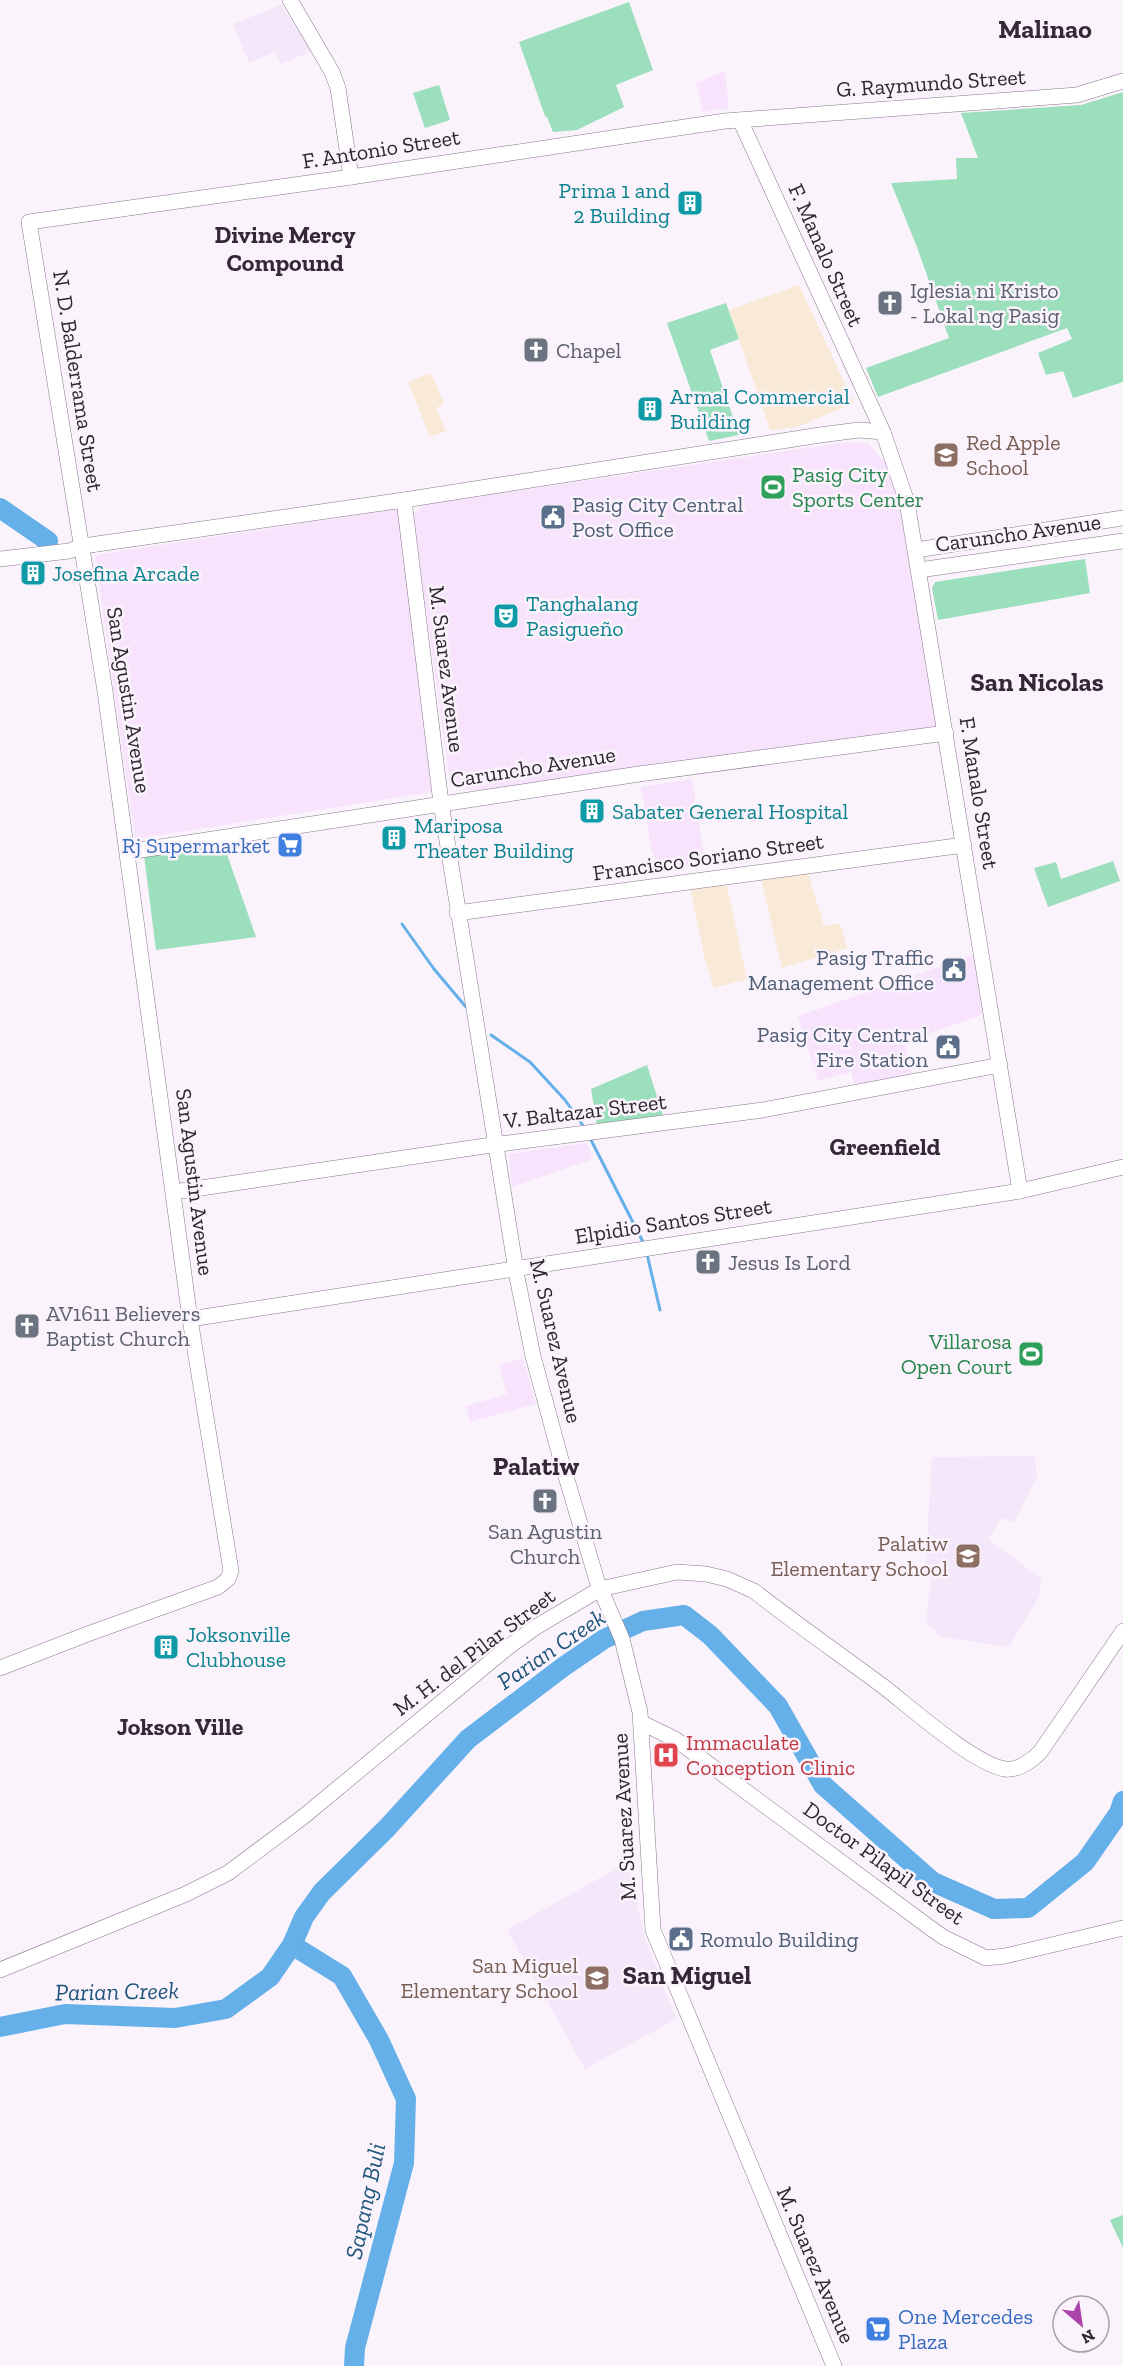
<svg xmlns="http://www.w3.org/2000/svg" width="1123" height="2366" viewBox="0 0 1123 2366" font-family="'Zilla Slab',serif">
	<style>
		.built { fill: #f7e4fc }
		.industrial { fill: #f9ead7 }
		.education { fill: #f4e7fa }
		.green { fill: #9bdfbc }
		.lines { fill: none; stroke-linecap: round; stroke-linejoin: round }
		.stream { stroke: #65b0e8; stroke-width: 3 }
		.river { stroke: #65b0e8; stroke-width: 20 }
		.secondary-casing { stroke: #87768b; stroke-width: 16 }
		.secondary { stroke: #fff; stroke-width: 15 }
		.labels { text-anchor: middle; dominant-baseline: central; stroke-width: 5; stroke-linejoin: round; paint-order: stroke }
		.street-label { font-size: 22px; fill: #2e2730; stroke: #fbf3fc }
		.culture-label { font-size: 22px; fill: #0d838f; stroke: #fbf3fc; text-anchor: start }
		.worship-label { font-size: 22px; fill: #5b616d; stroke: #fbf3fc; text-anchor: start }
		.education-label { font-size: 22px; fill: #785e54; stroke: #fbf3fc; text-anchor: end }
		.leisure-label { font-size: 22px; fill: #27864d; stroke: #fbf3fc; text-anchor: start }
		.service-label { font-size: 22px; fill: #4e5e75; stroke: #fbf3fc; text-anchor: start }
		.shop-label { font-size: 22px; fill: #366cbe; stroke: #fbf3fc; text-anchor: end }
		.health-label { font-size: 22px; fill: #be3a42; stroke: #fbf3fc; text-anchor: start }
		.neighbourhood-label { font-size: 24px; font-weight: bold; fill: #352738; stroke: #fbf3fc }
		.water-label { font-size: 24px; font-style: italic; fill: #20567c; stroke: #fbf3fc }
		.quarter-label { font-size: 26px; font-weight: bold; fill: #352738; stroke: #fbf3fc }
	</style>
	<rect width="100%" height="100%" fill="#fbf3fc"/>
	<!-- built -->
	<g class="built">
		<path d="M 725,71 L 729,108 L 703,112 L 696,83 Z"/>
		<path d="M 847,442 L 868,443 L 889,467 L 903,497 L 937,727 L 471,791 L 450,783 L 413,515 L 426,504 Z"/>
		<path d="M 398,509 L 433,792 L 135,839 L 95,555 Z"/>
		<path d="M 692,779 L 705,861 L 659,872 L 651,848 L 641,787 Z"/>
		<path d="M 973,955 L 984,1014 L 904,1043 L 914,1080 L 856,1091 L 851,1072 L 818,1081 L 798,1016 Z"/>
		<path d="M 587,1143 L 593,1159 L 512,1187 L 509,1154 Z"/>
		<path d="M 523,1358 L 536,1404 L 470,1422 L 466,1406 L 507,1394 L 499,1365 Z"/>
	</g>
	<!-- industrial -->
	<g class="industrial">
		<path d="M 799,285 L 854,403 L 797,427 L 770,430 L 729,310 Z"/>
		<path d="M 431,373 L 444,404 L 436,408 L 446,431 L 430,437 L 408,382 Z"/>
		<path d="M 808,873 L 824,926 L 840,923 L 847,948 L 782,968 L 761,879 Z"/>
		<path d="M 726,882 L 747,979 L 714,988 L 705,960 L 690,887 Z"/>
	</g>
	<!-- education -->
	<g class="education">
		<path d="M 281,5 L 312,51 L 281,64 L 275,52 L 249,63 L 233,24 Z"/>
		<path d="M 1035,1456 L 1037,1477 L 1014,1522 L 1001,1518 L 988,1539 L 1042,1579 L 1039,1597 L 1009,1647 L 941,1637 L 926,1623 L 931,1577 L 925,1572 L 932,1457 Z"/>
		<path d="M 628,1862 L 645,1938 L 676,2019 L 585,2069 L 507,1930 Z"/>
	</g>
	<!-- green -->
	<g class="green">
		<path d="M 629,2 L 653,70 L 616,85 L 624,107 L 577,130 L 553,132 L 547,117 L 545,116 L 519,42 Z"/>
		<path d="M 439,85 L 450,120 L 425,128 L 413,93 Z"/>
		<path d="M 1123,92 L 1123,382 L 1073,398 L 1063,371 L 1046,375 L 1038,353 L 1072,339 L 1067,328 L 878,397 L 866,368 L 949,338 L 917,247 L 891,183 L 957,179 L 956,158 L 978,158 L 961,113 L 1081,105 Z"/>
		<path d="M 726,303 L 739,339 L 710,350 L 739,435 L 709,441 L 667,323 Z"/>
		<path d="M 1085,559 L 1090,593 L 938,620 L 932,588 L 935,582 Z"/>
		<path d="M 223,843 L 256,937 L 156,950 L 144,855 Z"/>
		<path d="M 1113,861 L 1120,881 L 1048,907 L 1034,868 L 1056,862 L 1061,879 Z"/>
		<path d="M 647,1065 L 663,1115 L 597,1125 L 591,1089 Z"/>
		<path d="M 1123,2215 L 1123,2248 L 1110,2220 Z"/>
	</g>
	<g class="lines">
		<!-- stream -->
		<g class="stream">
			<path d="M 402,924 L 434,969 L 466,1007"/>
			<path d="M 491,1035 L 530,1062 L 565,1100 L 584,1127"/>
			<path d="M 590,1138 L 644,1244"/>
			<path d="M 647,1254 L 660,1310"/>
		</g>
		<!-- river -->
		<g class="river">
			<path d="M 0,508 L 48,541"/>
			<path d="M 292,1945 L 342,1976 L 379,2040 L 406,2099 L 404,2163 L 355,2348 L 354,2366"/>
			<path d="M 0,2027 L 65,2014 L 175,2018 L 226,2009 L 270,1977 L 292,1945 L 304,1917 L 322,1892 L 387,1828 L 468,1739 L 563,1667 L 604,1639 L 643,1621 L 684,1615 L 710,1635 L 778,1706 L 823,1785 L 933,1882 L 994,1909 L 1028,1908 L 1085,1862 L 1119,1813 L 1123,1801"/>
		</g>
		<!-- secondary casing -->
		<g class="secondary-casing">
			<g id="secondary">
				<path d="M 290,0 L 332,72 L 338,88 L 351,177"/>
				<path d="M 740,120 L 883,432 L 907,502 L 1020,1191"/>
				<path d="M 404,500 L 441,803 L 517,1277 L 533,1356 L 560,1456 L 597,1581 L 622,1639 L 640,1712 L 653,1930 L 834,2366"/>
				<path d="M 916,550 L 1123,518"/>
				<path d="M 0,559 L 69,551 L 83,546 L 404,500 L 820,435 L 859,430 L 883,432"/>
				<path d="M 919,570 L 1123,541"/>
				<path d="M 128,852 L 639,774 L 946,733"/>
				<path d="M 457,913 L 964,845"/>
				<path d="M 174,1192 L 485,1146 L 763,1110 L 1000,1065"/>
				<path d="M 190,1319 L 1020,1191 L 1123,1167"/>
				<path d="M 0,1668 L 85,1635 L 218,1587 L 228,1579 L 231,1571 L 190,1319 L 105,691 L 29,222 L 351,177 L 725,121 L 1077,95 L 1123,81"/>
				<path d="M 642,1723 L 675,1739 L 929,1927 L 943,1937 L 986,1958 L 1005,1956 L 1123,1928"/>
				<path d="M 0,1970 L 186,1894 L 228,1873 L 303,1817 L 507,1648 L 536,1627 L 600,1589 L 677,1572 L 706,1574 L 727,1579 L 754,1591 C 796,1624 841,1655 884,1687 C 911,1708 974,1764 1005,1769 C 1018,1771 1033,1760 1041,1751 L 1123,1631"/>
			</g>
		</g>
		<!-- secondary -->
		<use href="#secondary" class="secondary"/>
	</g>
	<!-- icons -->
	<defs>
		<g id="building-square" transform="scale(1.35)"><rect x="-9" y="-9" width="18" height="18" rx="4" fill="#0f9aa8" stroke="#fbf3fc"/><path d="M-4-6H4V6H1V3H-1V6H-4ZM-2.5-4.3h1.7v1.8h-1.7ZM.8-4.3h1.7v1.8H.8ZM-2.5-1h1.7V.8h-1.7ZM.8-1h1.7V.8H.8Z" fill="#fff"/></g>
		<g id="church-square" transform="scale(1.35)"><rect x="-9" y="-9" width="18" height="18" rx="4" fill="#6b7280" stroke="#fbf3fc"/><path d="M-1.2-6h2.4v3.5h3.3v2.4h-3.3V6h-2.4V-.1h-3.3v-2.4h3.3Z" fill="#fff"/></g>
		<g id="school-square" transform="scale(1.35)"><rect x="-9" y="-9" width="18" height="18" rx="4" fill="#8d6e63" stroke="#fbf3fc"/><path d="M0-5L7-2L0 1L-7-2ZM-4 1L0 2.5L4 1V4Q0 6-4 4Z" fill="#fff"/></g>
		<g id="stadium-square" transform="scale(1.35)"><rect x="-9" y="-9" width="18" height="18" rx="4" fill="#2e9e5b" stroke="#fbf3fc"/><path d="M0-5a6.5 5 0 1 0 0 10a6.5 5 0 1 0 0-10ZM-3.5-1.8h7v3.6h-7Z" fill="#fff"/></g>
		<g id="civic-square" transform="scale(1.35)"><rect x="-9" y="-9" width="18" height="18" rx="4" fill="#5c6f8a" stroke="#fbf3fc"/><path d="M-.6-6.5H3V-4.5H.6V-3L4-1V1h2V6H-6V1h2V-1L-.6-3ZM-1.2 2.5V6h2.4V2.5Z" fill="#fff"/></g>
		<g id="theatre-square" transform="scale(1.35)"><rect x="-9" y="-9" width="18" height="18" rx="4" fill="#0f9aa8" stroke="#fbf3fc"/><path d="M-5-5.5Q0-4 5-5.5V0Q5 5 0 6Q-5 5-5 0ZM-3.3-2.5H-1v1.5H-3.3ZM1-2.5H3.3v1.5H1ZM-2.8 1Q0 5.5 2.8 1Z" fill="#fff"/></g>
		<g id="supermarket-square" transform="scale(1.35)"><rect x="-9" y="-9" width="18" height="18" rx="4" fill="#3f7fe0" stroke="#fbf3fc"/><path d="M-6-5.5h2.5l.6 2H6L4.5 2H-2.5L-4.4-4H-6ZM-1.5 3.2a1.3 1.3 0 1 0 .1 0ZM3 3.2a1.3 1.3 0 1 0 .1 0Z" fill="#fff"/></g>
		<g id="hospital-square" transform="scale(1.35)"><rect x="-9" y="-9" width="18" height="18" rx="4" fill="#e0444e" stroke="#fbf3fc"/><path d="M-5-5h3v3.5h4V-5h3V5h-3V1.5h-4V5h-3Z" fill="#fff"/></g>
	</defs>
	<g fill-rule="evenodd">
		<use href="#building-square" x="690" y="203"/>
		<use href="#church-square" x="890" y="303"/>
		<use href="#church-square" x="536" y="350"/>
		<use href="#building-square" x="650" y="409"/>
		<use href="#school-square" x="946" y="455"/>
		<use href="#stadium-square" x="773" y="487"/>
		<use href="#civic-square" x="553" y="517"/>
		<use href="#building-square" x="33" y="573"/>
		<use href="#theatre-square" x="506" y="616"/>
		<use href="#building-square" x="592" y="811"/>
		<use href="#building-square" x="394" y="838"/>
		<use href="#supermarket-square" x="290" y="845"/>
		<use href="#civic-square" x="954" y="970"/>
		<use href="#civic-square" x="948" y="1047"/>
		<use href="#church-square" x="708" y="1262"/>
		<use href="#church-square" x="27" y="1326"/>
		<use href="#stadium-square" x="1031" y="1354"/>
		<use href="#church-square" x="545" y="1501"/>
		<use href="#school-square" x="968" y="1556"/>
		<use href="#building-square" x="166" y="1647"/>
		<use href="#hospital-square" x="666" y="1755"/>
		<use href="#civic-square" x="681" y="1939"/>
		<use href="#school-square" x="597" y="1978"/>
		<use href="#supermarket-square" x="878" y="2329"/>
	</g>
	<g class="labels">
		<!-- street labels -->
		<g class="street-label">
			<text transform="translate(931 83) rotate(-4)">G. Raymundo Street</text>
			<text transform="translate(381 149) rotate(-9)">F. Antonio Street</text>
			<text transform="translate(826 255) rotate(66)">F. Manalo Street</text>
			<text transform="translate(78 381) rotate(81)">N. D. Balderrama Street</text>
			<text transform="translate(1018 533) rotate(-8)">Caruncho Avenue</text>
			<text transform="translate(447 669) rotate(83)">M. Suarez Avenue</text>
			<text transform="translate(129 700) rotate(81)">San Agustin Avenue</text>
			<text transform="translate(533 767) rotate(-9)">Caruncho Avenue</text>
			<text transform="translate(979 793) rotate(81)">F. Manalo Street</text>
			<text transform="translate(708 857) rotate(-8)">Francisco Soriano Street</text>
			<text transform="translate(585 1111) rotate(-7)">V. Baltazar Street</text>
			<text transform="translate(195 1182) rotate(83)">San Agustin Avenue</text>
			<text transform="translate(673 1221) rotate(-9)">Elpidio Santos Street</text>
			<text transform="translate(556 1341) rotate(77)">M. Suarez Avenue</text>
			<text transform="translate(474 1652) rotate(-37)">M. H. del Pilar Street</text>
			<text transform="translate(624 1817) rotate(-93)">M. Suarez Avenue</text>
			<text transform="translate(884 1863) rotate(36)">Doctor Pilapil Street</text>
			<text transform="translate(816 2265) rotate(67)">M. Suarez Avenue</text>
		</g>
		<!-- culture labels -->
		<g class="culture-label">
			<text x="670" y="190" text-anchor="end">Prima 1 and<tspan x="670" dy="25">2 Building</tspan></text>
			<text x="670" y="396">Armal Commercial<tspan x="670" dy="25">Building</tspan></text>
			<text x="52" y="573">Josefina Arcade</text>
			<text x="526" y="603">Tanghalang<tspan x="526" dy="25">Pasigueño</tspan></text>
			<text x="612" y="811">Sabater General Hospital</text>
			<text x="414" y="825">Mariposa<tspan x="414" dy="25">Theater Building</tspan></text>
			<text x="186" y="1634">Joksonville<tspan x="186" dy="25">Clubhouse</tspan></text>
		</g>
		<!-- worship labels -->
		<g class="worship-label">
			<text x="910" y="290">Iglesia ni Kristo<tspan x="910" dy="25">- Lokal ng Pasig</tspan></text>
			<text x="556" y="350">Chapel</text>
			<text x="728" y="1262">Jesus Is Lord</text>
			<text x="46" y="1313">AV1611 Believers<tspan x="46" dy="25">Baptist Church</tspan></text>
			<text x="545" y="1531" text-anchor="middle">San Agustin<tspan x="545" dy="25">Church</tspan></text>
		</g>
		<!-- education labels -->
		<g class="education-label">
			<text x="966" y="442" text-anchor="start">Red Apple<tspan x="966" dy="25">School</tspan></text>
			<text x="948" y="1543">Palatiw<tspan x="948" dy="25">Elementary School</tspan></text>
			<text x="578" y="1965">San Miguel<tspan x="578" dy="25">Elementary School</tspan></text>
		</g>
		<!-- leisure labels -->
		<g class="leisure-label">
			<text x="792" y="474">Pasig City<tspan x="792" dy="25">Sports Center</tspan></text>
			<text x="1012" y="1341" text-anchor="end">Villarosa<tspan x="1012" dy="25">Open Court</tspan></text>
		</g>
		<!-- service labels -->
		<g class="service-label">
			<text x="572" y="504">Pasig City Central<tspan x="572" dy="25">Post Office</tspan></text>
			<text x="934" y="957" text-anchor="end">Pasig Traffic<tspan x="934" dy="25">Management Office</tspan></text>
			<text x="928" y="1034" text-anchor="end">Pasig City Central<tspan x="928" dy="25">Fire Station</tspan></text>
			<text x="700" y="1939">Romulo Building</text>
		</g>
		<!-- shop labels -->
		<g class="shop-label">
			<text x="270" y="845">Rj Supermarket</text>
			<text x="898" y="2316" text-anchor="start">One Mercedes<tspan x="898" dy="25">Plaza</tspan></text>
		</g>
		<!-- health labels -->
		<g class="health-label">
			<text x="686" y="1742">Immaculate<tspan x="686" dy="25">Conception Clinic</tspan></text>
		</g>
		<!-- neighbourhood labels -->
		<g class="neighbourhood-label">
			<text x="285" y="234">Divine Mercy<tspan x="285" dy="28">Compound</tspan></text>
			<text x="885" y="1146">Greenfield</text>
			<text x="180" y="1726">Jokson Ville</text>
		</g>
		<!-- water labels -->
		<g class="water-label">
			<text transform="translate(551 1649) rotate(-34)">Parian Creek</text>
			<text transform="translate(117 1991) rotate(-1)">Parian Creek</text>
			<text transform="translate(365 2201) rotate(-78)">Sapang Buli</text>
		</g>
		<!-- quarter labels -->
		<g class="quarter-label">
			<text x="1045" y="29">Malinao</text>
			<text x="1037" y="682">San Nicolas</text>
			<text x="536" y="1466">Palatiw</text>
			<text x="687" y="1975">San Miguel</text>
		</g>
	</g>
	<!-- north arrow -->
	<g transform="translate(1081 2324) rotate(151)"><circle r="28" fill="#fbf3fc" stroke="#a9a1aa" stroke-width="1.5"/>
	<path d="M0-4.5L10 22L0 15L-10 22Z" fill="#ab44a8"/>
	<text y="-9" font-size="16" font-weight="bold" text-anchor="middle" fill="#2e2730">N</text>
	</g>
</svg>
